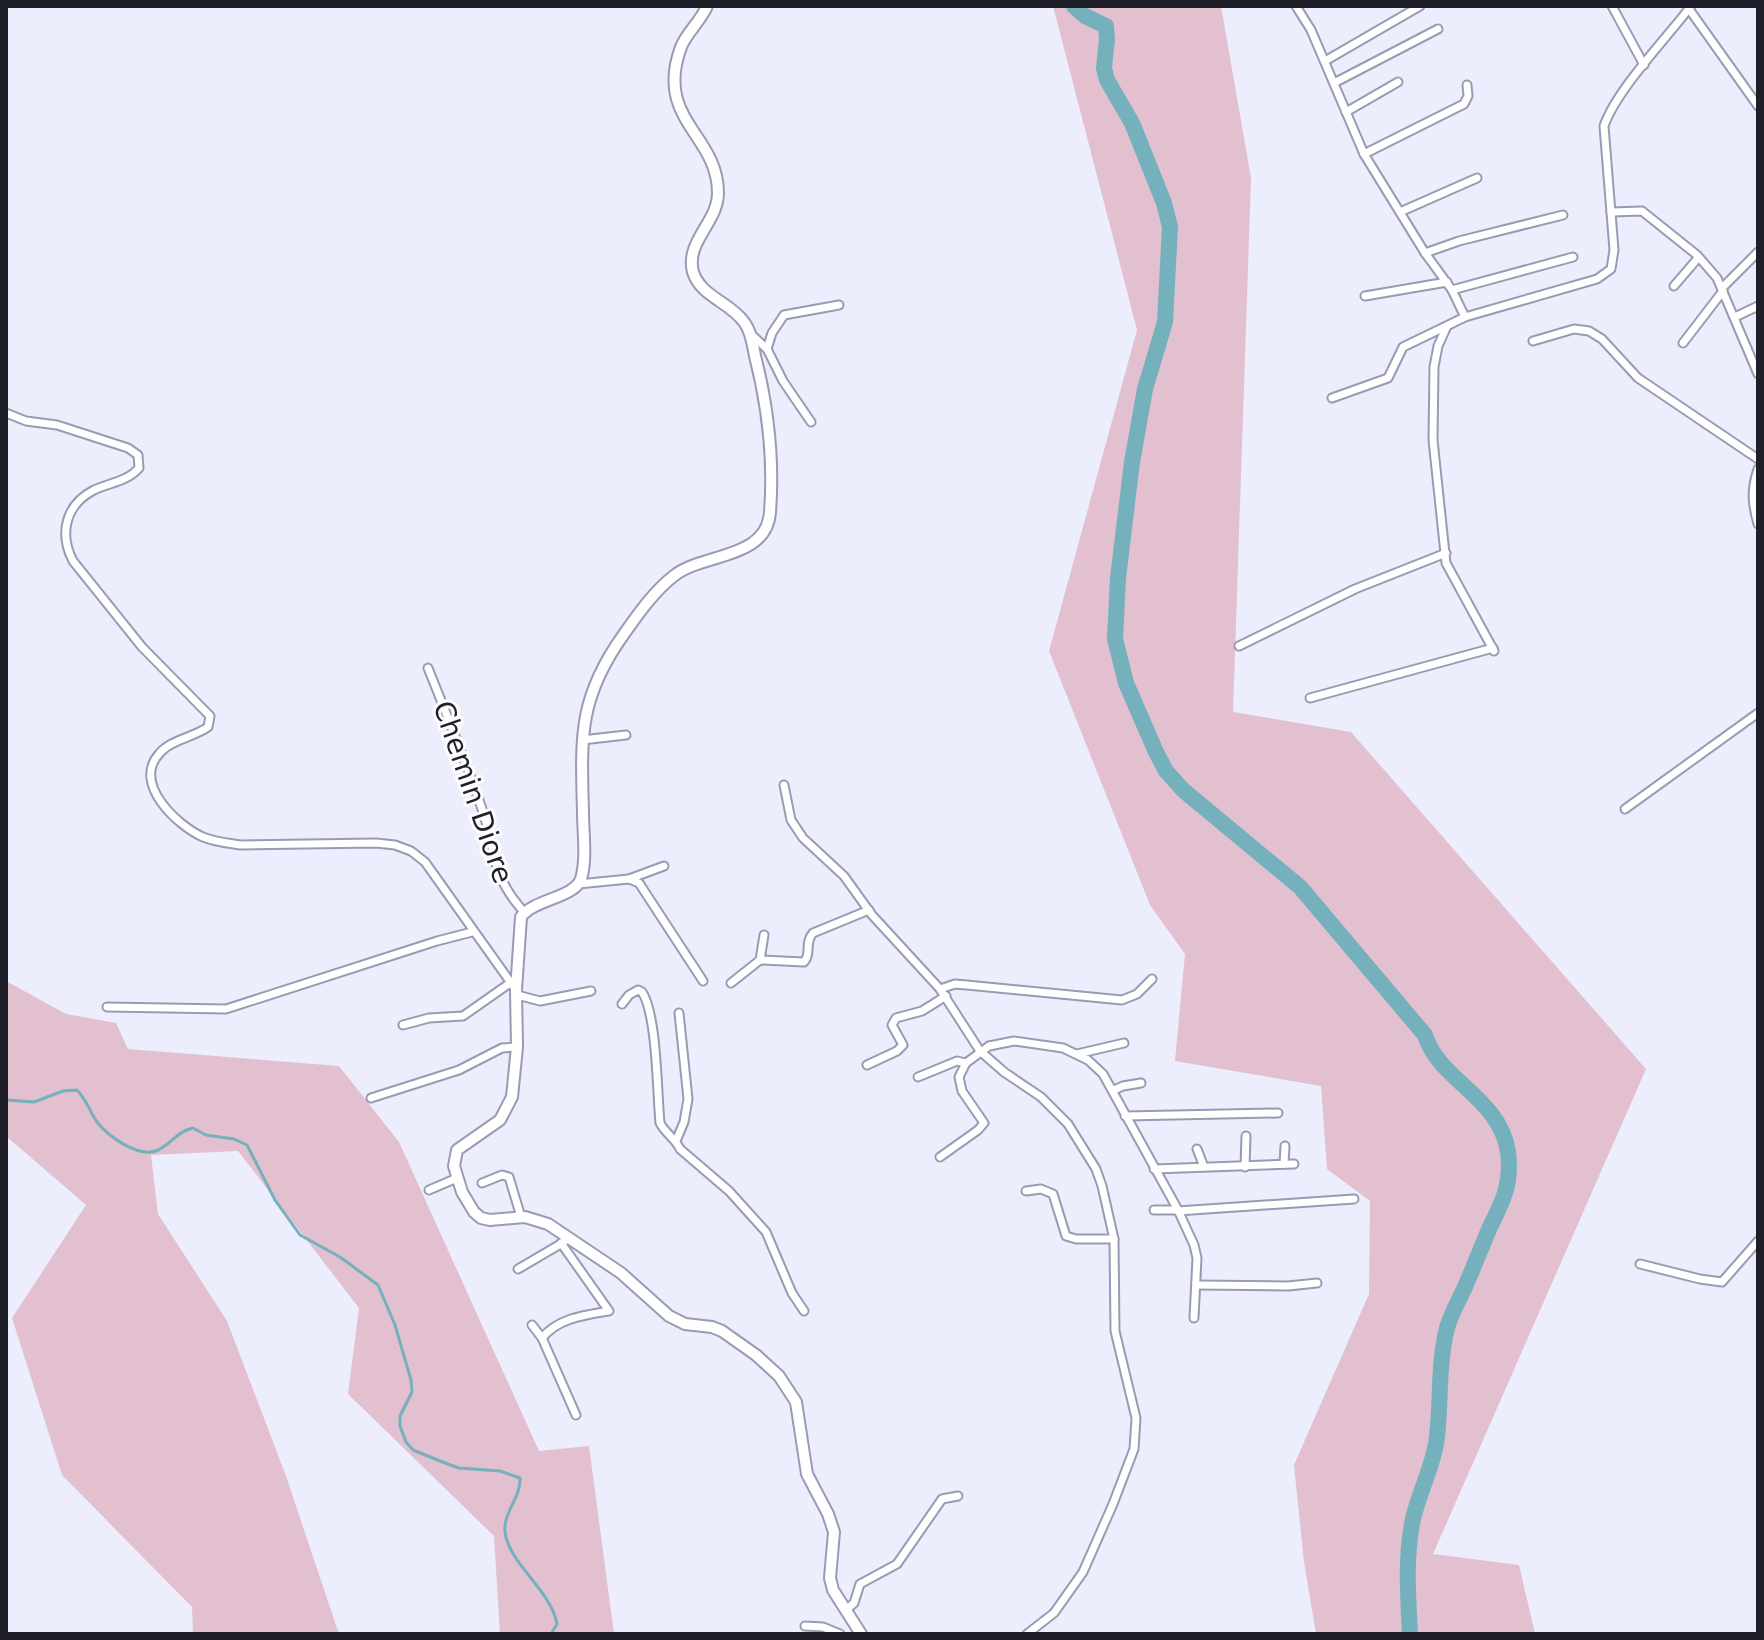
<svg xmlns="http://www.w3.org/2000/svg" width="1764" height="1640" viewBox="0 0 1764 1640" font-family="'DejaVu Sans',sans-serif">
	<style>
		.green { fill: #e3c0cf }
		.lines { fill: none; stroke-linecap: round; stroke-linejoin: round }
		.stream { stroke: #75b0bd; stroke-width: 3 }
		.river { stroke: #75b0bd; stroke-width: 16 }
		.street-casing { stroke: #999bb3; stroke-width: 11 }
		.secondary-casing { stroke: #999bb3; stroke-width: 14 }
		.street { stroke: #fff; stroke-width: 7 }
		.secondary { stroke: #fff; stroke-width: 10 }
		.labels { text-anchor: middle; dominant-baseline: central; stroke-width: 6; stroke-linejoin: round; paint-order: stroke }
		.street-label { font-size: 28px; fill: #1e1f28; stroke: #fcfcfc }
	</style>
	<rect width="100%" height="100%" fill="#ecedfd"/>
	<!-- green -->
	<g class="green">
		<path d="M 1053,6 L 1221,6 L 1251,178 L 1233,712 L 1351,732 L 1646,1069 L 1433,1554 L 1519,1565 L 1535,1634 L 1316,1634 L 1304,1562 L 1294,1465 L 1369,1294 L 1370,1201 L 1327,1169 L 1321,1086 L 1175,1061 L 1185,954 L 1150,905 L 1049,651 L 1137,330 Z"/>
		<path d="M 6,981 L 66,1014 L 116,1023 L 128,1049 L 339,1066 L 399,1142 L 539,1451 L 589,1446 L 614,1634 L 500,1634 L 494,1536 L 348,1394 L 359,1308 L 238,1151 L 151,1155 L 158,1214 L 227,1321 L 286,1476 L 339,1634 L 193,1634 L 192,1607 L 62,1475 L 12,1318 L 86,1205 L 6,1136 Z"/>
	</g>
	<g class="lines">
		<!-- stream -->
		<path class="stream" d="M 6,1100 L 34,1102 L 63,1091 L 77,1090 C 86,1099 90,1112 97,1122 C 109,1137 137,1157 156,1151 C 171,1145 177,1131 193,1128 L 206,1135 L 234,1139 L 247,1145 L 275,1200 L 300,1235 L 340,1257 L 378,1285 L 395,1325 L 411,1380 L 412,1392 L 400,1416 L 400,1426 L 406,1442 L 413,1450 L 445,1463 L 459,1468 L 500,1471 L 520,1478 C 521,1498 503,1512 505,1532 C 509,1564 551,1590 557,1624 L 551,1634"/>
		<!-- river -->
		<path class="river" d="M 1074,6 L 1085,16 L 1106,26 L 1107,39 L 1104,68 L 1107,80 L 1132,123 L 1164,203 L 1170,227 L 1165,322 L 1145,389 L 1132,462 L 1118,578 L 1115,639 L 1126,683 L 1156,752 L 1166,771 L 1183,790 L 1300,887 L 1425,1035 C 1439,1081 1500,1097 1508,1152 C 1512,1184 1503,1201 1490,1227 C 1481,1248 1473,1269 1464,1289 C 1458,1302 1451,1314 1447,1328 C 1438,1364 1441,1401 1437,1437 C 1434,1465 1419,1492 1413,1519 C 1405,1557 1408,1595 1410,1634"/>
		<!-- street casing -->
		<g class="street-casing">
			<g id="street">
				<path d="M 1296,6 L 1311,30 L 1364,154 L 1425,253 L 1452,290 L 1465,317 L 1597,279 L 1611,269 L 1614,250 L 1604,126 C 1617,89 1666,39 1691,6"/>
				<path d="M 1612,6 L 1644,65"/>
				<path d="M 1689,9 L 1758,106"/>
				<path d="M 1325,61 L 1420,6"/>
				<path d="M 1334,83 L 1438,29"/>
				<path d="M 1346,112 L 1398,82"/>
				<path d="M 1364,154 L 1464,104 L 1468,96 L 1467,85"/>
				<path d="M 1400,212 L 1477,178"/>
				<path d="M 1611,212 L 1642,211 L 1697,255 L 1717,278 L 1758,374"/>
				<path d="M 1425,253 L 1459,241 L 1563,215"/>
				<path d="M 1674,286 L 1698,258"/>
				<path d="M 1722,288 L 1758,252"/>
				<path d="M 1452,290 L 1573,257"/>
				<path d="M 1365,296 L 1447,282"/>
				<path d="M 1735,317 L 1758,306"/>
				<path d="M 1447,326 L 1438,346 L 1434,367 L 1433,440 L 1446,563 L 1494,651"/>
				<path d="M 752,335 L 767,349 L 783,381 L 811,422"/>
				<path d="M 1533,341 L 1574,329 L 1589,331 L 1602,339 L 1638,378 L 1758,459"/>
				<path d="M 1683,343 L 1723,291"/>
				<path d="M 767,349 L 772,333 L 784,315 L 839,305"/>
				<path d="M 1332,398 L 1388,378 L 1403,347 L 1465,317"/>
				<path d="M 6,413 L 26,421 L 57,425 L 128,448 L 138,455 L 139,468 C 128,481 109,483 94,490 C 65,505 59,534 73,561 L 142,647 L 210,716 L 208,727 C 194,737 170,740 159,754 C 132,784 178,826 203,837 C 215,842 228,843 240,845 L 376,843 L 395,845 L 411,851 L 425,862 L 516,990"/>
				<path d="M 1758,469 C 1751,490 1752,503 1758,524"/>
				<path d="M 1239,646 L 1355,589 L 1446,553"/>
				<path d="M 428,668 C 446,713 465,759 481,806 C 497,850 488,872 524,912"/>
				<path d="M 1310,698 L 1493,648"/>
				<path d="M 582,740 L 626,735"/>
				<path d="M 784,785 L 791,820 L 803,838 L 844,876 L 872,915 L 940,989 L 980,1051 L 1004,1072 L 1041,1097 L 1068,1124 L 1096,1169 L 1102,1186 L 1114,1239 L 1115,1331 L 1136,1418 L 1134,1449 L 1113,1504 L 1083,1572 L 1054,1613 L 1027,1634"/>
				<path d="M 1625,809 L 1758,713"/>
				<path d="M 629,879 L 664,866"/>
				<path d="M 578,884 L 629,879 L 639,883 L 703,981"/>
				<path d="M 760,960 L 764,935"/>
				<path d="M 731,983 L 760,960 L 804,962 C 812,953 804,943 813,933 L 869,910"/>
				<path d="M 940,989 L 955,984 L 967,985 L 1122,1000 L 1137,994 L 1152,979"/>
				<path d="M 517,995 L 540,1001 L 591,991"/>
				<path d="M 622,1004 L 629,995 L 638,990 L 642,992 C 657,1014 657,1092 660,1123 C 665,1133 675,1138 680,1149 L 729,1191 L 766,1232 L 792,1293 L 804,1311"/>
				<path d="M 107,1007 L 226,1009 L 437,941 L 472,932"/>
				<path d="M 403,1025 L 429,1018 L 463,1016 L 510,983"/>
				<path d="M 1077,1054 L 1124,1043"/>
				<path d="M 867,1065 L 897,1051 L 903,1045 L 892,1025 L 896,1018 L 922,1011 L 946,996"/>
				<path d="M 918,1077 L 957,1061 L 966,1063"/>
				<path d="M 1114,1090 L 1123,1086 L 1141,1083"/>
				<path d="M 371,1098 L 459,1070 L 502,1048 L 517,1047"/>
				<path d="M 1125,1116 L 1278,1113"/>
				<path d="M 676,1141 L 684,1122 L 688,1099 L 679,1013"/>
				<path d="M 1197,1149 L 1204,1167"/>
				<path d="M 940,1157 L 978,1130 L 984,1123 L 962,1091 L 959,1077 L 966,1063 L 989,1046 L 1014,1041 L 1063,1048 L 1088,1060 L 1103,1074 L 1178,1210 L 1194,1245 L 1197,1258 L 1194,1318"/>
				<path d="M 1284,1164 L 1285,1146"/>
				<path d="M 1245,1167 L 1246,1136"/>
				<path d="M 1154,1169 L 1294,1164"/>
				<path d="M 482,1183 L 502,1175 L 509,1177 L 521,1217"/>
				<path d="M 429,1190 L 457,1178"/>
				<path d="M 1026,1191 L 1041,1189 L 1053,1194 L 1066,1236 L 1076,1239 L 1114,1239"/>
				<path d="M 1154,1210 L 1178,1210"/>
				<path d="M 1178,1211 L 1354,1199"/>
				<path d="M 561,1243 L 609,1311 C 585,1315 558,1318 542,1338 L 576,1415"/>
				<path d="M 1640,1264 L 1700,1279 L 1722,1282 L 1758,1241"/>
				<path d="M 518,1269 L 564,1242"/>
				<path d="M 1197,1285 L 1288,1286 L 1317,1283"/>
				<path d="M 532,1325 L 542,1338"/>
				<path d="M 847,1609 L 854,1603 L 860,1584 L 897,1564 L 942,1499 L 958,1496"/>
				<path d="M 805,1626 L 823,1627 L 840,1634"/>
			</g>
		</g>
		<!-- secondary casing -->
		<g class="secondary-casing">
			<path id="secondary" d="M 707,6 C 701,21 687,32 681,47 C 654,120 718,134 718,193 C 718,222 685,242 693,272 C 701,297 730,302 744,322 C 751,331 753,345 755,356 C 768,407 774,460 770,512 C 767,559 704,553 675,575 C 655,590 638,614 624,634 C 578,698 581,737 583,812 C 583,833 587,859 581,879 C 574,898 534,899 521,917 L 516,990 L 517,1047 L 512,1097 L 500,1120 L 457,1150 L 454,1166 L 462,1192 L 474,1212 L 481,1218 L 490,1220 L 525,1217 L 548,1224 L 621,1273 L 669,1316 L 685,1324 L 712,1327 L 722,1331 L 756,1355 L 779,1376 L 796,1402 L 807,1474 L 828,1514 L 834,1532 L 830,1578 L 833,1590 L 861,1634"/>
		</g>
		<!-- street -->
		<use href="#street" class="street"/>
		<!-- secondary -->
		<use href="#secondary" class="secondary"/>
	</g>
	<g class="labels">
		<!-- street labels -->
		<g class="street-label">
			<text transform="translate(473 792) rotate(71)">Chemin Diore</text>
		</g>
	</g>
	<!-- border -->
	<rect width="1764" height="1640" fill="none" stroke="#1e1f28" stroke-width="16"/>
</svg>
